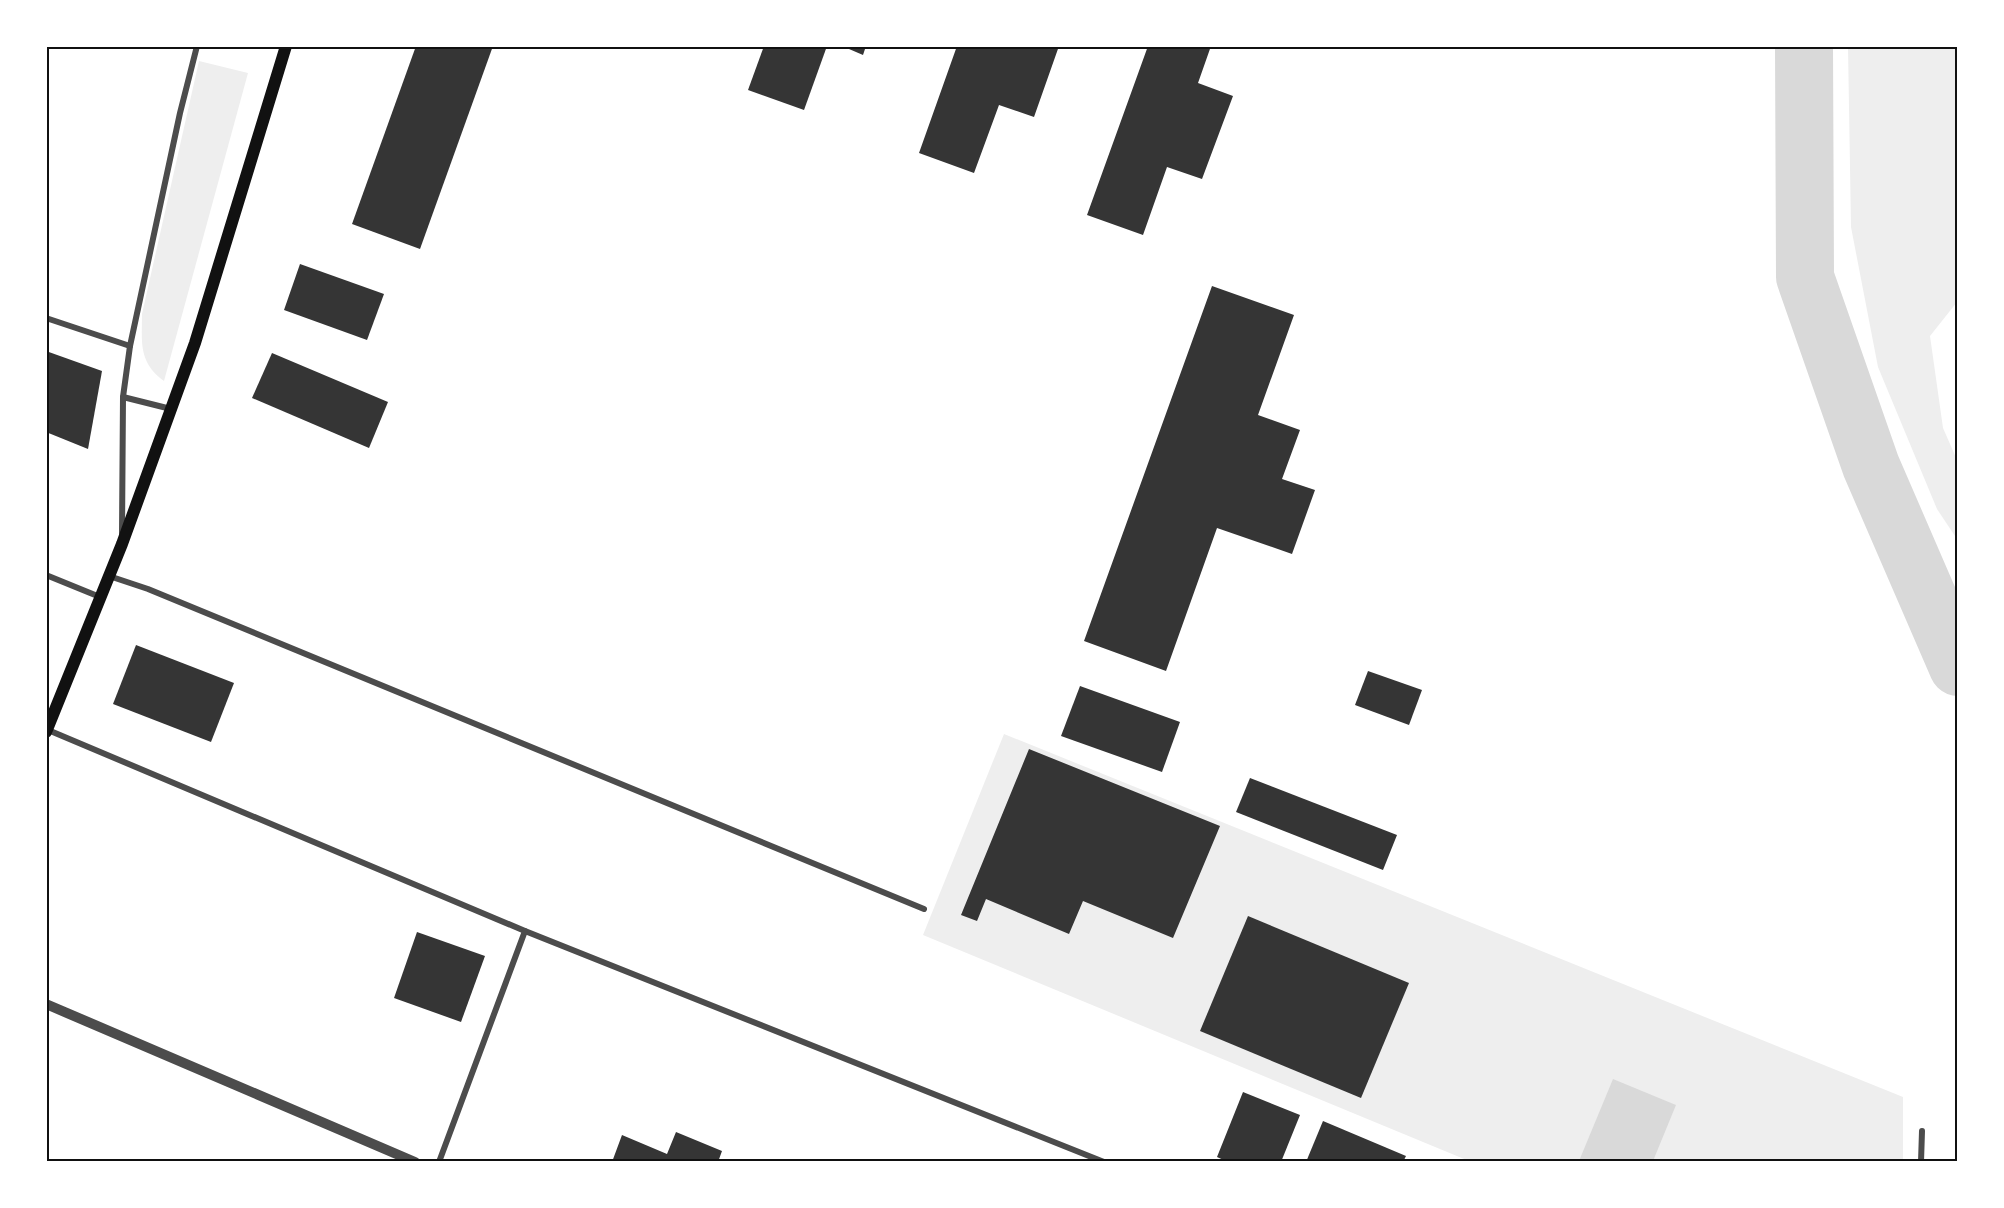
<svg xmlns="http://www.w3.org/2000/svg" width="2004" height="1208" viewBox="0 0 2004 1208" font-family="'Public Sans',sans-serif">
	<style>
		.green { fill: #eee }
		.water { fill: #d9d9d9 }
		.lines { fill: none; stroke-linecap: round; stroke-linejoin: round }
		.river { stroke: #d9d9d9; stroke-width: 58 }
		.building { fill: #353535 }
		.minor { stroke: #4c4c4c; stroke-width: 6 }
		.tertiary { stroke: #4c4c4c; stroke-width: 10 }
		.secondary { stroke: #111; stroke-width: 12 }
		.neatline { fill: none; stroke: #111; stroke-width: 2 }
	</style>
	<rect width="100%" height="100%" fill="#fff"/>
	<!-- green -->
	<g class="green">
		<path d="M 1848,47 L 1956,47 L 1957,302 L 1930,336 L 1943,428 L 1957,460 L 1957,539 L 1937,509 L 1878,367 L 1851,227 Z"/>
		<path d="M 199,61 L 248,73 L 164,381 C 138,362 142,342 142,314 Z"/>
		<path d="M 1004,734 L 1903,1097 L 1903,1161 L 1469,1161 L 923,935 Z"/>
	</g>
	<!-- water -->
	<path class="water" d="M 1613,1079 L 1676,1105 L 1653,1161 L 1579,1161 Z"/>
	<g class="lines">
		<!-- river -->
		<path class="river" d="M 1804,46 L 1805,277 L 1871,466 L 1958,667"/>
	</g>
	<!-- building -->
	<g class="building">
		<path d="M 416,46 L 493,46 L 420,249 L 352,224 Z"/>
		<path d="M 764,46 L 827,46 L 804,110 L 748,90 Z"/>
		<path d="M 842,46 L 866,46 L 863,55 Z"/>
		<path d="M 957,46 L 1059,46 L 1034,117 L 999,105 L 974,173 L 919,153 Z"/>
		<path d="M 1148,46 L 1211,46 L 1198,83 L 1233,96 L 1202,179 L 1167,167 L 1143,235 L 1087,215 Z"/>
		<path d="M 300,264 L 384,294 L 367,340 L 284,310 Z"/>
		<path d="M 1212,286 L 1294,315 L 1258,415 L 1300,430 L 1282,479 L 1315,490 L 1292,554 L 1217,528 L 1166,671 L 1084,641 Z"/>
		<path d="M 46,351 L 102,371 L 88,449 L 46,432 Z"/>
		<path d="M 272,353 L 388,402 L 369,448 L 252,398 Z"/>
		<path d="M 136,645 L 234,683 L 211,742 L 113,704 Z"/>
		<path d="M 1368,671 L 1422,690 L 1409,725 L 1355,705 Z"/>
		<path d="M 1080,686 L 1180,722 L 1162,772 L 1061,736 Z"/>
		<path d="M 1029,749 L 1220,826 L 1173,938 L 1083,901 L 1069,934 L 986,899 L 977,921 L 961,915 Z"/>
		<path d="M 1250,778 L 1397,835 L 1383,870 L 1236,812 Z"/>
		<path d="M 1248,916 L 1409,983 L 1361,1098 L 1200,1031 Z"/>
		<path d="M 417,932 L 485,956 L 461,1022 L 394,998 Z"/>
		<path d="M 1243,1092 L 1300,1115 L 1281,1162 L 1228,1162 L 1217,1157 Z"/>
		<path d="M 1323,1121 L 1406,1156 L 1403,1162 L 1306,1162 Z"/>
		<path d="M 676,1132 L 722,1151 L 718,1162 L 612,1162 L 622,1135 L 667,1154 Z"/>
	</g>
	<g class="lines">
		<!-- minor -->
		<g class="minor">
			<path d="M 46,318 L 130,346"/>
			<path d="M 123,397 L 171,409"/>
			<path d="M 122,533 L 123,397 L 130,346 L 180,113 L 197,46"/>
			<path d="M 46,575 L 100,597"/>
			<path d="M 109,576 L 148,589 L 924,909"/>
			<path d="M 48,730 L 525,931 L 1104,1162"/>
			<path d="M 439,1162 L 525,931"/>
			<path d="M 1921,1162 L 1922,1131"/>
		</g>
		<!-- tertiary -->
		<path class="tertiary" d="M 46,1004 L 415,1162"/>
		<!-- secondary -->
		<path class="secondary" d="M 46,732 L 122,544 L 195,343 L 286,46"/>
	</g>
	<!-- border -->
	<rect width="2004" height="1208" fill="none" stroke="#ffffff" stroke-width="96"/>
	<rect x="48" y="48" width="1908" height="1112" class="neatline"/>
</svg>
